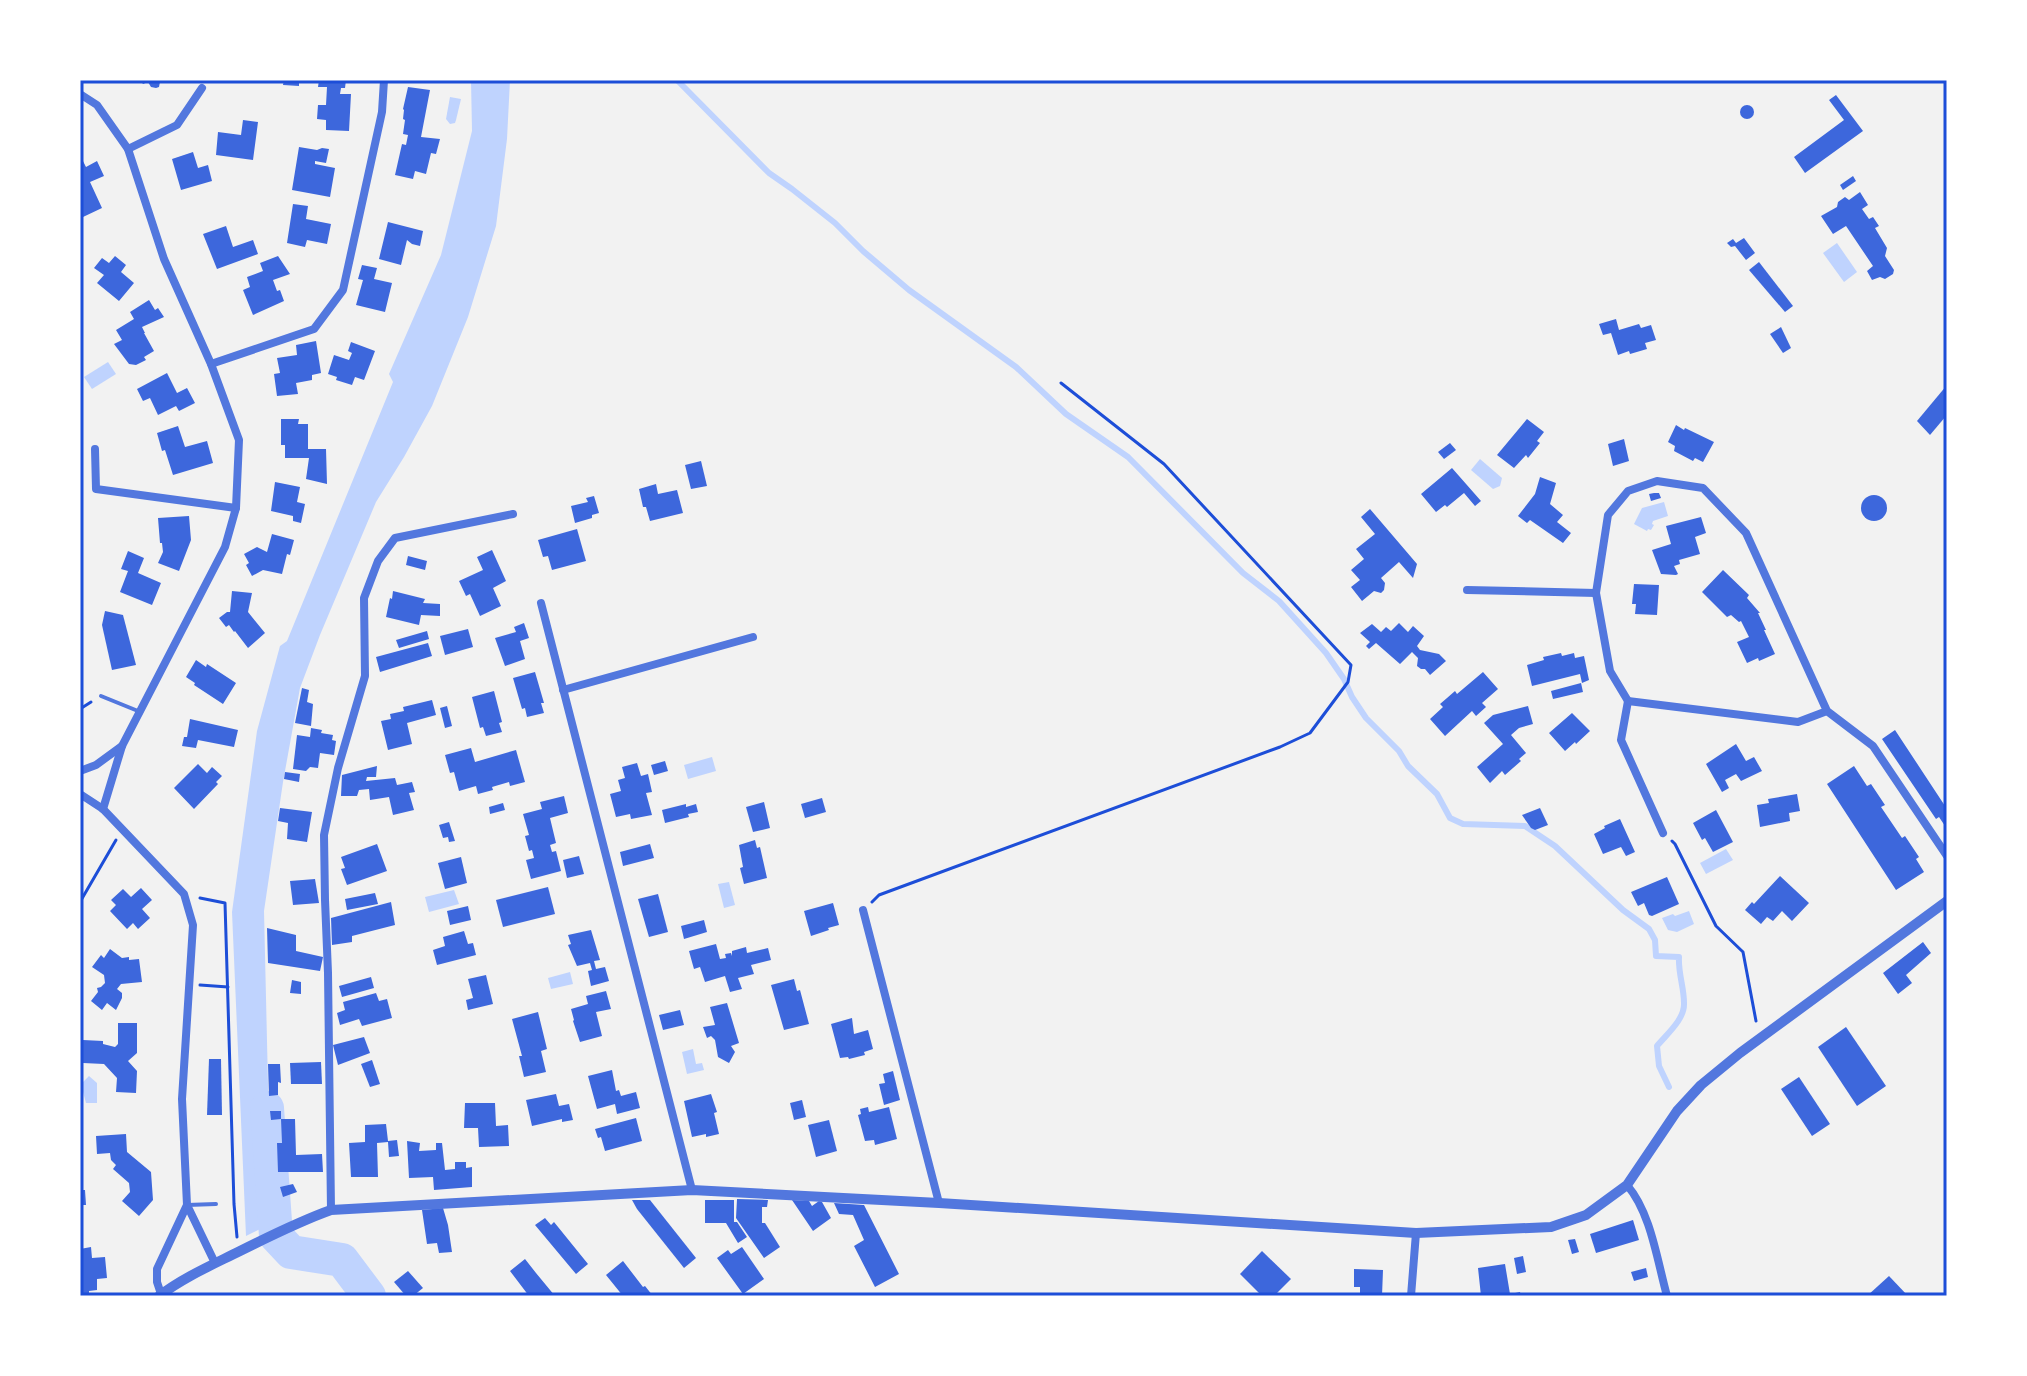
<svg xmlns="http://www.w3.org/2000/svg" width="2027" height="1376" viewBox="0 0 2027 1376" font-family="'IBM Plex Serif',serif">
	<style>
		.water { fill: #bfd3fe }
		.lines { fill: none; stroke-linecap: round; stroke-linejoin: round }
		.stream { stroke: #bfd3fe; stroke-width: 6 }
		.river { stroke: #bfd3fe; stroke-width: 34 }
		.building { fill: #3d67dc }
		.path { stroke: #1d4ed8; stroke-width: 3 }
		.service { stroke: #5277de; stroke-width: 4 }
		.minor { stroke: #5277de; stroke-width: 8 }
		.tertiary { stroke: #5277de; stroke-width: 10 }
		.neatline { fill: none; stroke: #1d4ed8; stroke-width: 3 }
	</style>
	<rect width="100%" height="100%" fill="#f2f2f2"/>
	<!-- water -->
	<g class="water">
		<path d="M 471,80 L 510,80 L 507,139 L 496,226 L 468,317 L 432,406 L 404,457 L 376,502 L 320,635 L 300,688 L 283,782 L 264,911 L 270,1171 L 289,1215 L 246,1236 L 232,912 L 257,731 L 280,646 L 287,641 L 393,382 L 389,374 L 441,255 L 472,131 Z"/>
		<path d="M 450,97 L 461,99 L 456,120 L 455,123 L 450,124 L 446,119 Z"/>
		<path d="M 1837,243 L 1857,272 L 1844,282 L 1823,253 Z"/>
		<path d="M 108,362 L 116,374 L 92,389 L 84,377 Z"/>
		<path d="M 1480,459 L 1502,478 L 1500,486 L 1493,489 L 1471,470 Z"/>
		<path d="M 1664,502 L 1668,516 L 1653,521 L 1652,524 L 1654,525 L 1651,530 L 1648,529 L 1647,531 L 1634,524 L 1642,508 Z"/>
		<path d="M 712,757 L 716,771 L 688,779 L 684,765 Z"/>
		<path d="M 1726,849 L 1733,860 L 1706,874 L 1700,863 Z"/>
		<path d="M 729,882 L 735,905 L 724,908 L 718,884 Z"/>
		<path d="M 454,890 L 459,904 L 429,912 L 425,897 Z"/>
		<path d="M 1689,911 L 1694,924 L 1677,932 L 1668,930 L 1662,918 L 1673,914 L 1675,916 Z"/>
		<path d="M 570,972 L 573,984 L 551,989 L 548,978 Z"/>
		<path d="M 693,1049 L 696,1064 L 702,1063 L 704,1070 L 687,1074 L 682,1052 Z"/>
		<path d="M 89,1076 L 97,1083 L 97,1103 L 86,1103 L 83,1092 L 80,1088 L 80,1085 Z"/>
	</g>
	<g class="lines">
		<!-- stream -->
		<path class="stream" d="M 677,80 L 769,173 L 792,189 L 835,223 L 863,251 L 909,290 L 1016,367 L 1066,414 L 1128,457 L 1243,573 L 1279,601 L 1326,653 L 1344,679 L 1352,697 L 1366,718 L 1399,751 L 1408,766 L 1437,794 L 1450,818 L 1463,824 L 1525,826 L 1555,846 L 1623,910 L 1649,929 L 1655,940 L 1656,956 L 1679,957 C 1678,973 1684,987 1684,1003 C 1685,1019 1667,1034 1657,1046 L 1659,1066 L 1669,1087"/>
		<!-- river -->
		<path class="river" d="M 267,1108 L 276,1236 L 291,1252 L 342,1260 L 369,1296"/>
	</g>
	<!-- building -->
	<g class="building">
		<path d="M 140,80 L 159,80 L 160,82 L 159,87 L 156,88 L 151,87 L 148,82 L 143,84 Z"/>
		<path d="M 284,80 L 299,80 L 299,86 L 283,85 Z"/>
		<path d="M 319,80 L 346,80 L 345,88 L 341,88 L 340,94 L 351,94 L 349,131 L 326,130 L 326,120 L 317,119 L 318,105 L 326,105 L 327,87 L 318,87 Z"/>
		<path d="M 408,87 L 430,90 L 421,137 L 440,139 L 436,154 L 431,153 L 426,174 L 415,171 L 413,179 L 395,175 L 402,144 L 406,145 L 408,135 L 403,134 L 405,120 L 403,119 L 404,110 L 403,109 Z"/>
		<path d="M 1836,95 L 1863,131 L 1805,173 L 1794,157 L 1844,120 L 1829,100 Z"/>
		<circle cx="1747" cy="112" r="7"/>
		<path d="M 243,120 L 258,122 L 253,160 L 216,155 L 218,132 L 241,135 Z"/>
		<path d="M 299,147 L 317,150 L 322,148 L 329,149 L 326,163 L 315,161 L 315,164 L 335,168 L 330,197 L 292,190 Z"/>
		<path d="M 193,152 L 198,168 L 208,165 L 212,181 L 181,190 L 172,159 Z"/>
		<path d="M 80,155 L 86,167 L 97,161 L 104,176 L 90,182 L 102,208 L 83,217 L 80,212 L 80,181 L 82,180 L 80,176 Z"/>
		<path d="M 1853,176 L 1856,181 L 1843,190 L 1840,185 Z"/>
		<path d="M 1860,192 L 1868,205 L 1862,209 L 1869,219 L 1873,217 L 1879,226 L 1875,228 L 1887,248 L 1885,256 L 1894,270 L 1893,274 L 1885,279 L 1880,277 L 1872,280 L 1867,271 L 1873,266 L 1846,226 L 1833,234 L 1821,216 L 1837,207 L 1838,202 L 1845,197 L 1849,200 Z"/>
		<path d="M 293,204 L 308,206 L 306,219 L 331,224 L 327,244 L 307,240 L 305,247 L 287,243 Z"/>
		<path d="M 388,222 L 423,231 L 420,246 L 412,244 L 407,240 L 401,265 L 379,259 Z"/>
		<path d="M 226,226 L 233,247 L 253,240 L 258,254 L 217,269 L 203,234 Z"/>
		<path d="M 1744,238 L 1755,253 L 1746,260 L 1735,246 L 1731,247 L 1727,243 L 1733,239 L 1736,243 Z"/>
		<path d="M 115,256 L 126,265 L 121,272 L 134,283 L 119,301 L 97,283 L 104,275 L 94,268 L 102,258 L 109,263 Z"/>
		<path d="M 278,256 L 290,274 L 273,280 L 277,291 L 280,290 L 284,301 L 253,315 L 243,290 L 250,287 L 247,277 L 263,271 L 260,263 Z"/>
		<path d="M 1759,262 L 1793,306 L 1785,312 L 1749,270 Z"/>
		<path d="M 362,265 L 377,268 L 374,279 L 392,283 L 385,312 L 356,305 L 363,280 L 358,279 Z"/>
		<path d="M 149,300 L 155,310 L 158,308 L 164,317 L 142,327 L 145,333 L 144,333 L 154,351 L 144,357 L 146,360 L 136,365 L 129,364 L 114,344 L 122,340 L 116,330 L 134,319 L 130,312 Z"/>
		<path d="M 1616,319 L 1619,330 L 1639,324 L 1641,328 L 1651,325 L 1656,340 L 1645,343 L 1647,349 L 1630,354 L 1629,351 L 1618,355 L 1611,333 L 1603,335 L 1599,324 Z"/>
		<path d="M 1781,327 L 1791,348 L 1783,353 L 1770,334 Z"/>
		<path d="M 316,341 L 321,373 L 312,375 L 312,380 L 296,383 L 298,394 L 277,396 L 274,374 L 280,373 L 277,358 L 297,355 L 296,345 Z"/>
		<path d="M 351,342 L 375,351 L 364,380 L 355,377 L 352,385 L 336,380 L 337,377 L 328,374 L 334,355 L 349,360 L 352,353 L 348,351 Z"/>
		<path d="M 167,373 L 177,393 L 187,388 L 195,403 L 179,411 L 176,406 L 158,415 L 150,398 L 143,401 L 137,389 Z"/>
		<path d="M 1947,385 L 1946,416 L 1930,435 L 1917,421 Z"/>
		<path d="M 281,419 L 299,419 L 298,424 L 308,424 L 308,449 L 326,449 L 327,484 L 306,479 L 309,458 L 285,458 L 285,445 L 281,445 Z"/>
		<path d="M 1527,419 L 1544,432 L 1537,441 L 1540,443 L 1528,458 L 1526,455 L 1514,468 L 1497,455 Z"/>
		<path d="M 1676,425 L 1684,430 L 1685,428 L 1714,442 L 1703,462 L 1695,458 L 1693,461 L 1674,451 L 1675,446 L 1668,442 Z"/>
		<path d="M 178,426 L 185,447 L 207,441 L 213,463 L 173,475 L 165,450 L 162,451 L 157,433 Z"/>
		<path d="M 1624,439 L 1629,461 L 1613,466 L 1608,444 Z"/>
		<path d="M 1450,443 L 1456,450 L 1444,459 L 1438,452 Z"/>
		<path d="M 701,461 L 707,486 L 691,489 L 685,465 Z"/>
		<path d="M 1452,468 L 1481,501 L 1475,506 L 1464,493 L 1447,507 L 1445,505 L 1436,512 L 1421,494 Z"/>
		<path d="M 1540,477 L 1556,483 L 1550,504 L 1563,515 L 1557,522 L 1571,533 L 1563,543 L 1530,520 L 1527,523 L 1518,516 L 1535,494 Z"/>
		<path d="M 275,482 L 300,487 L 297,502 L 305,504 L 301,523 L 293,521 L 293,516 L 271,511 Z"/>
		<path d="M 656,484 L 658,494 L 677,490 L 683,513 L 650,521 L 646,507 L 643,507 L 639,489 Z"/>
		<path d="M 1654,493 L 1659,493 L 1661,498 L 1651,501 L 1649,494 Z"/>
		<circle cx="1874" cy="508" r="13"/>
		<path d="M 594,496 L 599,513 L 592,515 L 592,518 L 575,523 L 571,506 L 588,502 L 586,498 Z"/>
		<path d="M 1370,509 L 1417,564 L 1413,578 L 1399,562 L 1381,578 L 1385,583 L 1384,590 L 1381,593 L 1374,591 L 1362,601 L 1351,587 L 1360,580 L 1351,570 L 1364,559 L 1356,549 L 1375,534 L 1361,517 Z"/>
		<path d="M 189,516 L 191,540 L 179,571 L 158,563 L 163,552 L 162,543 L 160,543 L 158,518 Z"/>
		<path d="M 1701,517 L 1706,533 L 1695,537 L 1700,554 L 1679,560 L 1680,564 L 1674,566 L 1678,574 L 1676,575 L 1661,574 L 1652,550 L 1671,544 L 1666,526 Z"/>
		<path d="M 577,529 L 586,561 L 552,570 L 548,556 L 543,557 L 538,540 Z"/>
		<path d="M 272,534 L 294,540 L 290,555 L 287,554 L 282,574 L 263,570 L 252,576 L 246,565 L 249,563 L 244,554 L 257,547 L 267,552 Z"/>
		<path d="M 492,550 L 506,581 L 493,588 L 501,606 L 480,616 L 470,594 L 466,596 L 459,581 L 483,570 L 477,557 Z"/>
		<path d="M 128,551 L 144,558 L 138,573 L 161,583 L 152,605 L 120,592 L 128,571 L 121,569 Z"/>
		<path d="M 408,556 L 427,561 L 425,570 L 406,565 Z"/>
		<path d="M 1723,570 L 1749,595 L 1747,598 L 1760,613 L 1758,613 L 1766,630 L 1764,630 L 1775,654 L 1759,661 L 1758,658 L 1747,663 L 1737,642 L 1749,637 L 1741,621 L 1739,622 L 1731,615 L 1727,617 L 1702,592 Z"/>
		<path d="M 1634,584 L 1659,585 L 1657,615 L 1635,614 L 1636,604 L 1632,604 Z"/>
		<path d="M 232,591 L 252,593 L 248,612 L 265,633 L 248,648 L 235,631 L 234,632 L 229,625 L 226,627 L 219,618 L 227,612 L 230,612 Z"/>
		<path d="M 393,591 L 425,599 L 423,603 L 440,604 L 440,616 L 421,615 L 419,625 L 386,617 L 390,598 L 392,599 Z"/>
		<path d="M 105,611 L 123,615 L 136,665 L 112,670 L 102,625 Z"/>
		<path d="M 524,623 L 529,638 L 520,641 L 525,659 L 505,666 L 495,638 L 516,632 L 514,627 Z"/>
		<path d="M 1399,623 L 1408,632 L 1413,626 L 1424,636 L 1417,646 L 1420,650 L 1439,654 L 1446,661 L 1430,675 L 1425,669 L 1421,669 L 1417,666 L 1418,658 L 1412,652 L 1400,664 L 1376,643 L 1369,649 L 1366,646 L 1370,642 L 1360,633 L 1372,624 L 1381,632 L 1386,627 L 1391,631 Z"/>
		<path d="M 468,629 L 473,647 L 445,655 L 440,636 Z"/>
		<path d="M 427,631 L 429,639 L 399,648 L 396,640 Z"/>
		<path d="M 428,643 L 432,656 L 380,672 L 376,657 Z"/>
		<path d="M 1561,653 L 1562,656 L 1574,653 L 1575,658 L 1584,656 L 1589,680 L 1582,683 L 1580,674 L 1532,686 L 1527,665 L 1544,660 L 1543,657 Z"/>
		<path d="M 196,660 L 206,667 L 207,664 L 236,683 L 223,704 L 194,685 L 195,683 L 186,677 Z"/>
		<path d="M 535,672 L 544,703 L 541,703 L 544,713 L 527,717 L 525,708 L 522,709 L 513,678 Z"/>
		<path d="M 1483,672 L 1498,689 L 1482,703 L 1486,707 L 1476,716 L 1472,711 L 1445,736 L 1430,719 L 1443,707 L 1440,704 L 1447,698 L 1455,691 L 1457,694 Z"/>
		<path d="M 1581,683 L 1583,692 L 1553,699 L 1551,691 Z"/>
		<path d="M 302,688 L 309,690 L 307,702 L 313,704 L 311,726 L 295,723 Z"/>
		<path d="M 494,691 L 502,722 L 499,723 L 502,732 L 486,736 L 483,727 L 480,728 L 472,697 Z"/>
		<path d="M 432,700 L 436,715 L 407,723 L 412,744 L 388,750 L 381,721 L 391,719 L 390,714 L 404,711 L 403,707 Z"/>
		<path d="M 447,706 L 452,726 L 445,728 L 440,708 Z"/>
		<path d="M 1528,706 L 1533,724 L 1519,728 L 1511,735 L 1526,753 L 1519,759 L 1521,761 L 1505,775 L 1502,771 L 1490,783 L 1477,767 L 1503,744 L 1484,723 L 1493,715 Z"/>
		<path d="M 1572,713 L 1590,731 L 1576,744 L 1575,742 L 1565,751 L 1549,733 Z"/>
		<path d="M 190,719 L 238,730 L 234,747 L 198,740 L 196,748 L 182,746 L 184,737 L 187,737 Z"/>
		<path d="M 311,728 L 322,730 L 321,733 L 333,735 L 332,740 L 336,741 L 334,755 L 320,753 L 318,768 L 310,767 L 306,771 L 293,769 L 297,735 L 310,737 Z"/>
		<path d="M 1895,730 L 1947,809 L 1947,829 L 1939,817 L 1936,819 L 1882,739 Z"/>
		<path d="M 1736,744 L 1746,761 L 1754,757 L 1762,771 L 1741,781 L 1736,774 L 1725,780 L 1729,788 L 1722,792 L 1706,764 Z"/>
		<path d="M 471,748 L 475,762 L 516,750 L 525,782 L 510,786 L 509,782 L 492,787 L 493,790 L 478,794 L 476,786 L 459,791 L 454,772 L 450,773 L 445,755 Z"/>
		<path d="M 665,761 L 668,771 L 654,775 L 651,765 Z"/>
		<path d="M 637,763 L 641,776 L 648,774 L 652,792 L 646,793 L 652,815 L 631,819 L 630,814 L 616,817 L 610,794 L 621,791 L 618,780 L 625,778 L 622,767 Z"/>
		<path d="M 198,764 L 207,773 L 212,767 L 222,776 L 216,782 L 218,784 L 194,809 L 174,788 Z"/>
		<path d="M 377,766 L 376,777 L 367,777 L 366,781 L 395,778 L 397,785 L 412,782 L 415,792 L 409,793 L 414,810 L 393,815 L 389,797 L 370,800 L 369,789 L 359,790 L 357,796 L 341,796 L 342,775 Z"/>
		<path d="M 1854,766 L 1867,786 L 1871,784 L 1885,805 L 1881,807 L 1902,838 L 1905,836 L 1919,857 L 1916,859 L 1924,872 L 1896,890 L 1827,784 Z"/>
		<path d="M 285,772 L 300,774 L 299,782 L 284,779 Z"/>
		<path d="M 1797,794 L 1800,811 L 1789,813 L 1790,821 L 1760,827 L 1757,805 L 1769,803 L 1768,799 Z"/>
		<path d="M 564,796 L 568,813 L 550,818 L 556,843 L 550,845 L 552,852 L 556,851 L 561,871 L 531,879 L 526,860 L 534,858 L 532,850 L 529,851 L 525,836 L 529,835 L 523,814 L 542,809 L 540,802 Z"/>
		<path d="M 822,798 L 826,812 L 805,818 L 801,804 Z"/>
		<path d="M 764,802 L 770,828 L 753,832 L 746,807 Z"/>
		<path d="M 503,803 L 505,810 L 490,814 L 489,807 Z"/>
		<path d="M 686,804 L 686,807 L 696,804 L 698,812 L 688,814 L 689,817 L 665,823 L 662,810 Z"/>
		<path d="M 280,808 L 312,812 L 307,842 L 287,839 L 288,823 L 278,821 Z"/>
		<path d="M 1540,808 L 1548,825 L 1535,830 L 1531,828 L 1522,815 Z"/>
		<path d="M 1716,810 L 1733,842 L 1713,852 L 1705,838 L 1702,840 L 1693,823 Z"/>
		<path d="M 1620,819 L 1635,852 L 1626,856 L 1621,847 L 1603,854 L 1594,834 L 1605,828 L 1604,826 Z"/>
		<path d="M 449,822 L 455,841 L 449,842 L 448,837 L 443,838 L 439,825 Z"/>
		<path d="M 755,840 L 757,848 L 760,847 L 767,878 L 744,884 L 740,868 L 743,867 L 739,845 Z"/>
		<path d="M 377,844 L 387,871 L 347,885 L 341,869 L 345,868 L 341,857 Z"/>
		<path d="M 650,844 L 654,858 L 623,866 L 620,852 Z"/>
		<path d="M 579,856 L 584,874 L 567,878 L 563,860 Z"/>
		<path d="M 461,857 L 467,883 L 445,889 L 438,863 Z"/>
		<path d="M 1780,876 L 1809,903 L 1792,921 L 1782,911 L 1773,921 L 1767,917 L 1761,924 L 1745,910 L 1752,902 L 1754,904 Z"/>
		<path d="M 1667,877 L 1679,904 L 1652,916 L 1649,915 L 1644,903 L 1638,906 L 1631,892 Z"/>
		<path d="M 315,879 L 319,903 L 293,905 L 290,881 Z"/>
		<path d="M 548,887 L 555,914 L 503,927 L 496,900 Z"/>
		<path d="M 141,888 L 152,900 L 142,909 L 150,918 L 138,929 L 133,923 L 127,929 L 110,911 L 116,905 L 111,900 L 123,889 L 131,897 Z"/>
		<path d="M 375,893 L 378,904 L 347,910 L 345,899 Z"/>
		<path d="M 658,894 L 668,932 L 649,937 L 638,899 Z"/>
		<path d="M 391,902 L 395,925 L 352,936 L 352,942 L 332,945 L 331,918 Z"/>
		<path d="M 833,903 L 839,925 L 828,928 L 829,930 L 811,936 L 804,911 Z"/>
		<path d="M 468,906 L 471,920 L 450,925 L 447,911 Z"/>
		<path d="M 704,920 L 707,932 L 684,939 L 681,926 Z"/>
		<path d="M 267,928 L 296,935 L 296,951 L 323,957 L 320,971 L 268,963 Z"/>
		<path d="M 591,930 L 600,960 L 594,961 L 596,969 L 605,967 L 609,981 L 591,986 L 588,971 L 592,970 L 590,963 L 577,966 L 568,945 L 571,944 L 568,935 Z"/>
		<path d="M 464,931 L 468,944 L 473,943 L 476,955 L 437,965 L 433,950 L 445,946 L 443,937 Z"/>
		<path d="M 1923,942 L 1931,953 L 1906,975 L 1912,983 L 1898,994 L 1883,973 Z"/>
		<path d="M 716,944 L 720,959 L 726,958 L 725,954 L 731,953 L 732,956 L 732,951 L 746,947 L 747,953 L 768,948 L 771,960 L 751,965 L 754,974 L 738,978 L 742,989 L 730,992 L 725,976 L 705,982 L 700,967 L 694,969 L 692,962 L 689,951 Z"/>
		<path d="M 110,949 L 122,958 L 129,957 L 129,960 L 139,959 L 142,982 L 121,984 L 117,989 L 122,993 L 122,998 L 116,1010 L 107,1003 L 102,1010 L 91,1001 L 98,992 L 97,988 L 101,987 L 105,983 L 104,975 L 92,967 L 101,955 L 104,958 Z"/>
		<path d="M 486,975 L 493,1004 L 468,1010 L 466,1000 L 473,998 L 468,979 Z"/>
		<path d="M 371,977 L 374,988 L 342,997 L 339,986 Z"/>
		<path d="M 794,979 L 797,991 L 800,990 L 809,1024 L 784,1030 L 771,985 Z"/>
		<path d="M 292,980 L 301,982 L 301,994 L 290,993 Z"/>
		<path d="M 606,991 L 611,1009 L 596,1012 L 602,1036 L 580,1042 L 573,1021 L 574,1020 L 571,1009 L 588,1004 L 586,996 Z"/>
		<path d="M 376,993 L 379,1001 L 387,999 L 392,1018 L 362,1026 L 359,1019 L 340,1025 L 337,1013 L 345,1010 L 343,1002 Z"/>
		<path d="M 727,1003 L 739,1043 L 731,1046 L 735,1052 L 729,1063 L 718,1057 L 715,1040 L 711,1036 L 707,1038 L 703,1027 L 715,1025 L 710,1007 Z"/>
		<path d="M 680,1010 L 684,1025 L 663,1030 L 659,1015 Z"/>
		<path d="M 538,1012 L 547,1049 L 541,1051 L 546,1072 L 524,1077 L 519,1056 L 522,1056 L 512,1019 Z"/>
		<path d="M 852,1018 L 854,1034 L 868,1030 L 873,1049 L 864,1052 L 865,1055 L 849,1059 L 848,1057 L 840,1058 L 831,1024 Z"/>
		<path d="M 118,1023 L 137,1023 L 137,1053 L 128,1061 L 137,1071 L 136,1093 L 116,1092 L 117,1078 L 104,1064 L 83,1063 L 83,1040 L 103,1041 L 103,1044 L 115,1047 L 118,1044 Z"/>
		<path d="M 1846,1027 L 1886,1086 L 1857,1106 L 1818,1047 Z"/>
		<path d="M 364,1037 L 370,1053 L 338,1065 L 333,1045 Z"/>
		<path d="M 209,1059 L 221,1059 L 222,1115 L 207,1115 Z"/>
		<path d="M 372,1060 L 380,1084 L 370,1087 L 361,1064 Z"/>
		<path d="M 321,1062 L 322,1084 L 291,1084 L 290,1063 Z"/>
		<path d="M 268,1064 L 280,1064 L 281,1083 L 278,1082 L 278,1095 L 269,1096 Z"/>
		<path d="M 612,1070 L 616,1091 L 619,1090 L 621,1096 L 636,1092 L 640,1108 L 617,1114 L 615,1104 L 597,1109 L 588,1076 Z"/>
		<path d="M 893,1071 L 900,1100 L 884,1105 L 879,1084 L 885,1083 L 883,1074 Z"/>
		<path d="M 1799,1077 L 1830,1124 L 1812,1136 L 1781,1089 Z"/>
		<path d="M 556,1094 L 559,1106 L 569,1104 L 573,1120 L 562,1122 L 562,1119 L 532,1126 L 526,1100 Z"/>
		<path d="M 711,1094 L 717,1112 L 714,1113 L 719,1134 L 706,1137 L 706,1134 L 692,1137 L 684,1101 Z"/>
		<path d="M 802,1100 L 806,1117 L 794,1120 L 790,1103 Z"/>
		<path d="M 465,1103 L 495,1103 L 496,1126 L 508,1125 L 509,1146 L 479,1147 L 478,1128 L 464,1128 Z"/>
		<path d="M 868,1107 L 869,1112 L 889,1107 L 897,1139 L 875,1145 L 874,1140 L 865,1141 L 858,1115 L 861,1114 L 860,1109 Z"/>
		<path d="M 270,1111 L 281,1111 L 281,1119 L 295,1119 L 296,1155 L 322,1154 L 323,1172 L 278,1172 L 277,1143 L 282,1143 L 281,1119 L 271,1120 Z"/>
		<path d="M 636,1118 L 642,1141 L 605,1151 L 601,1137 L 598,1138 L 595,1129 Z"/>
		<path d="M 829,1120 L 837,1151 L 816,1157 L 808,1125 Z"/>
		<path d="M 386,1124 L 388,1141 L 397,1140 L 399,1156 L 389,1157 L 388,1142 L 377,1143 L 378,1177 L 351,1177 L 349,1143 L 365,1142 L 365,1125 Z"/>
		<path d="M 126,1134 L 127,1152 L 151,1172 L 153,1200 L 139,1216 L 122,1201 L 130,1192 L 129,1183 L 113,1169 L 116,1165 L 111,1160 L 110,1153 L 97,1154 L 96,1136 Z"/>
		<path d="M 407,1141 L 420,1143 L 419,1151 L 436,1150 L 436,1143 L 442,1143 L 445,1170 L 455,1169 L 455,1162 L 466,1162 L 466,1168 L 472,1167 L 472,1187 L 434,1190 L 433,1177 L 409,1178 Z"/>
		<path d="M 80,1181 L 82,1181 L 83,1190 L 85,1190 L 86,1205 L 80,1205 Z"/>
		<path d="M 293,1184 L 297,1192 L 283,1197 L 280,1187 Z"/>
		<path d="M 737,1199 L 768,1200 L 767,1207 L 762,1207 L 762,1223 L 765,1223 L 780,1247 L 764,1258 L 736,1218 Z"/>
		<path d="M 632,1200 L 650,1200 L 696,1258 L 684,1268 L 637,1209 Z"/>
		<path d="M 705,1200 L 734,1200 L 734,1222 L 737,1222 L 747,1237 L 738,1243 L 726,1223 L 705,1223 Z"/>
		<path d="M 792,1200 L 809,1201 L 812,1206 L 819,1201 L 822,1202 L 831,1218 L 813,1231 Z"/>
		<path d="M 834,1203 L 864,1205 L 899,1274 L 875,1287 L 854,1246 L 864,1240 L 853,1215 L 839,1214 Z"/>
		<path d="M 443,1208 L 448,1225 L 452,1252 L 439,1253 L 437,1243 L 427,1244 L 422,1210 Z"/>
		<path d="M 545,1218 L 551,1225 L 554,1222 L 588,1264 L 576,1274 L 535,1225 Z"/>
		<path d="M 1633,1220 L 1639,1240 L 1596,1253 L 1590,1234 Z"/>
		<path d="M 1575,1239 L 1579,1252 L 1572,1254 L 1568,1240 Z"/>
		<path d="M 91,1247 L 92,1258 L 105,1257 L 107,1278 L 97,1279 L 97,1290 L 89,1291 L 89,1296 L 80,1296 L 80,1249 Z"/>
		<path d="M 742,1247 L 764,1279 L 743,1294 L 717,1258 L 728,1250 L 731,1254 Z"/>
		<path d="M 1262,1251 L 1291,1279 L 1274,1296 L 1262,1296 L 1240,1274 Z"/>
		<path d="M 1523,1256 L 1526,1272 L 1517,1274 L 1514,1258 Z"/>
		<path d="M 525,1259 L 536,1273 L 555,1296 L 529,1296 L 510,1271 Z"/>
		<path d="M 623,1261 L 643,1287 L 645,1286 L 653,1296 L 623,1296 L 606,1275 Z"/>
		<path d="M 1505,1264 L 1510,1294 L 1520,1292 L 1521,1296 L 1481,1296 L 1478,1268 Z"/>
		<path d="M 1646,1268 L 1648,1277 L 1634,1281 L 1631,1272 Z"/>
		<path d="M 1354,1269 L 1383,1270 L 1382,1296 L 1360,1296 L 1360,1287 L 1354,1287 Z"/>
		<path d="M 408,1271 L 423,1288 L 413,1296 L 406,1296 L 394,1282 Z"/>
		<path d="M 1889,1276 L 1908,1296 L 1867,1296 Z"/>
	</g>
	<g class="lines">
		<!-- path -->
		<g class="path">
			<path d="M 80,709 L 91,702"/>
			<path d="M 1672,841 L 1675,844 L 1716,926 L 1743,952 L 1756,1021"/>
			<path d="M 200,898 L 225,903 L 234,1204 L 237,1237"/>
			<path d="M 80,902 L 116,840"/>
			<path d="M 872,902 L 879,895 L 1280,747 L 1310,733 L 1348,682 L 1351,665 L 1164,464 L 1061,383"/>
			<path d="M 200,985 L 228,987"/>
		</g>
		<!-- service -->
		<g class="service">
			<path d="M 101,696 L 138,711"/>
			<path d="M 187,1205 L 216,1204"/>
		</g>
		<!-- minor -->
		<g class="minor">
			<path d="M 80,94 L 97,105 L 128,149 L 164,259 L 211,364 L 239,440 L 236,508 L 225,547 L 122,746 L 103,809"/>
			<path d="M 128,149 L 177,125 L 202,88"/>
			<path d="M 211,364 L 314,329 L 343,290 L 382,112 L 384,80"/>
			<path d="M 95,449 L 96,489 L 236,508"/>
			<path d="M 1467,590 L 1596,593"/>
			<path d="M 541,603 L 692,1190"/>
			<path d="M 563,690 L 753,637"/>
			<path d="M 1628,701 L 1621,740 L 1663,833"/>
			<path d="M 1827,711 L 1798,722 L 1628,701 L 1610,671 L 1596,593 L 1608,515 L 1628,491 L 1657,481 L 1703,488 L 1746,533 L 1827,711 L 1873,746 L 1947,856"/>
			<path d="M 80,771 L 96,765 L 122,746"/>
			<path d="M 80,794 L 103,809 L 184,894 L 193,925 L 182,1099 L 187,1205 L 215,1263"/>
			<path d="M 863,910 L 939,1203"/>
			<path d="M 1627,1185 C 1651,1213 1657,1260 1667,1296"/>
			<path d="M 331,1210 L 328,973 L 325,900 L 324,835 L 338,768 L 365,676 L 364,598 L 378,561 L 395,538 L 513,514"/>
			<path d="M 161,1294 L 157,1282 L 157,1269 L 187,1205"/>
			<path d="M 1411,1296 L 1416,1233"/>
		</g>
		<!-- tertiary -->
		<path class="tertiary" d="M 159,1296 C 184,1277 212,1265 240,1251 C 270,1236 300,1221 331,1210 L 692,1190 L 939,1203 L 1416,1233 L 1551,1227 L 1586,1215 L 1627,1185 L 1677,1111 L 1701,1085 L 1740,1053 L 1947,901"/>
	</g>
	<!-- border -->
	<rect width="2027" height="1376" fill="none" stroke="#ffffff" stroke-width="164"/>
	<rect x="82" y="82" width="1863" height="1212" class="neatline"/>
</svg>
